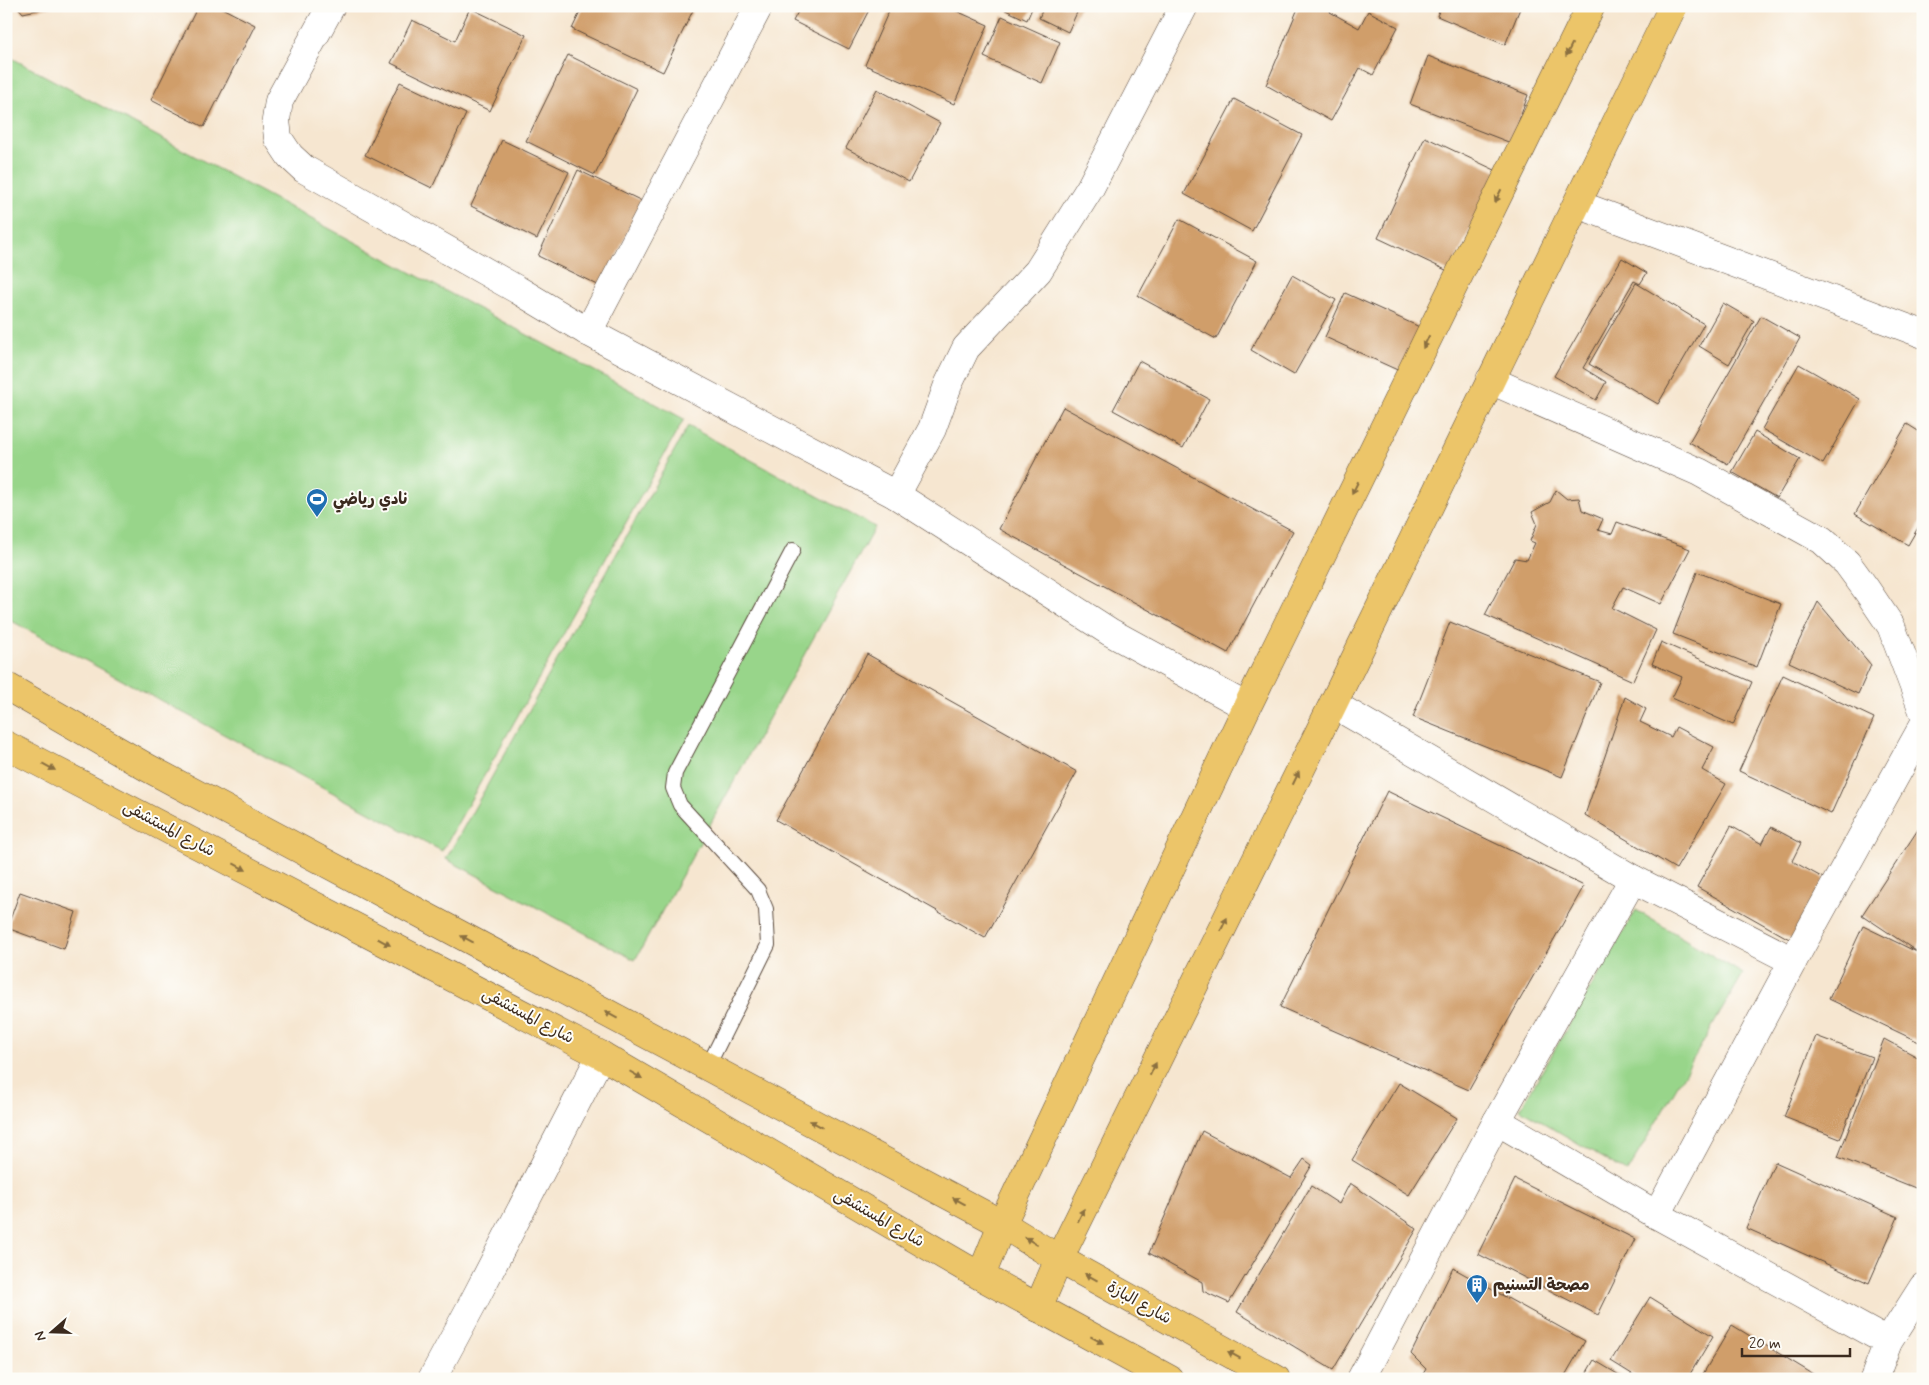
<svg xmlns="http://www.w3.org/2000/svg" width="1929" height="1385" viewBox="0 0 1929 1385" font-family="Mynerve,'Playpen Sans Arabic',sans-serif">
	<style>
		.green { fill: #98d58a; stroke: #6a8054 }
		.building { fill: #d09e6a }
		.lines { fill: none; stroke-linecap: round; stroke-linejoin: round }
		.lane-casing { stroke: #574639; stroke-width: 16 }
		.street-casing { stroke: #574639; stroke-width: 29 }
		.primary-casing { stroke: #574639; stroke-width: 29 }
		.lane { stroke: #fff; stroke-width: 14 }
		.street { stroke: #fff; stroke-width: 28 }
		.primary { stroke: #ecc569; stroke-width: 28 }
		.oneway { fill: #8b7040 }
		.labels { text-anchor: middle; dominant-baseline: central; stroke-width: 4; stroke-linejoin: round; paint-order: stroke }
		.poi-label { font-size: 16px; font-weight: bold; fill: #3b2a1e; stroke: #fdfcf7; text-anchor: start }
		.street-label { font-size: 16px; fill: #3b2a1e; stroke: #fdfcf7 }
	</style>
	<rect width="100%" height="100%" fill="#fdfcf7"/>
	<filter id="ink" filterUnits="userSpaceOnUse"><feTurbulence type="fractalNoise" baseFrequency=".02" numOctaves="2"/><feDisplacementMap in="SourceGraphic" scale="10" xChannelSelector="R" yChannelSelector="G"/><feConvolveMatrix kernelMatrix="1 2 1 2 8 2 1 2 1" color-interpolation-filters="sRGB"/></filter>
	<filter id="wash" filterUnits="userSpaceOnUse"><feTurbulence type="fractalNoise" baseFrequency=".0096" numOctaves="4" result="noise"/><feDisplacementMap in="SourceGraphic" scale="20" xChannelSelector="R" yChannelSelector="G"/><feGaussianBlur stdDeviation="1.12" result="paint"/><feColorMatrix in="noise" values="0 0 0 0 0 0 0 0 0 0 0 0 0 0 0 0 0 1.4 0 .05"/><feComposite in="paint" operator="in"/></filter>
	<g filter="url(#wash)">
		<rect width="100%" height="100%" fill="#f6e6d0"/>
		<!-- green -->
		<g class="green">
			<path d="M 6,55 L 684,419 L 442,851 L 6,618 Z"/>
			<path d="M 688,426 L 875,527 L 635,960 L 446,859 Z"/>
			<path d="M 1636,910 L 1743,974 L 1627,1172 L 1520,1109 Z"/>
		</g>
		<g id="blocks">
			<!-- building -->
			<g class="building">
				<path d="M 17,6 L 51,6 L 51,7 L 23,13 Z"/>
				<path d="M 198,6 L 218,6 L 255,25 L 204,127 L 151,100 Z"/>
				<path d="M 583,6 L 695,6 L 663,72 L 572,29 Z"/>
				<path d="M 801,6 L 871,6 L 849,49 L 793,21 Z"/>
				<path d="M 891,6 L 945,6 L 988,25 L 954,104 L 865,65 Z"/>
				<path d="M 997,6 L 1033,6 L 1027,20 Z"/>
				<path d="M 1044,6 L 1080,6 L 1068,32 L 1039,18 Z"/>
				<path d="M 1299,6 L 1333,6 L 1330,12 L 1359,28 L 1368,11 L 1398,27 L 1373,75 L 1360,68 L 1331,121 L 1266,85 Z"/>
				<path d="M 1441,6 L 1521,6 L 1505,45 L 1437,16 Z"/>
				<path d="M 470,8 L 526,35 L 490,111 L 391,63 L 412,20 L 455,41 Z"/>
				<path d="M 1002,16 L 1060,42 L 1042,83 L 984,57 Z"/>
				<path d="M 568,55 L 637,89 L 595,175 L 526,141 Z"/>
				<path d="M 1428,56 L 1528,95 L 1511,143 L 1410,104 Z"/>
				<path d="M 400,82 L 466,114 L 432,188 L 365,155 Z"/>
				<path d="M 877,89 L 940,123 L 909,182 L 846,148 Z"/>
				<path d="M 1234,99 L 1302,135 L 1252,231 L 1184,194 Z"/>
				<path d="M 1425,137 L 1497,171 L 1450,272 L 1378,238 Z"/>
				<path d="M 502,140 L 569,172 L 537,239 L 471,206 Z"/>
				<path d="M 578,170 L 642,201 L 602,287 L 538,256 Z"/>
				<path d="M 1179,219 L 1257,261 L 1216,339 L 1138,296 Z"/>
				<path d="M 1622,258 L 1647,273 L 1640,284 L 1634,281 L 1583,368 L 1606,382 L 1596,400 L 1554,376 Z"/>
				<path d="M 1292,275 L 1336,300 L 1294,375 L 1251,350 Z"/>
				<path d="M 1636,283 L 1704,324 L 1658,404 L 1589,364 Z"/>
				<path d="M 1345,293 L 1424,329 L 1404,373 L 1325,337 Z"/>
				<path d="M 1723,303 L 1754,321 L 1729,364 L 1699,346 Z"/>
				<path d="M 1761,316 L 1800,338 L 1728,464 L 1689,442 Z"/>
				<path d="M 1139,361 L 1209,399 L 1183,448 L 1113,410 Z"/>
				<path d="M 1799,364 L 1860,399 L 1823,464 L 1762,429 Z"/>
				<path d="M 1063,407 L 1293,531 L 1228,653 L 999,529 Z"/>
				<path d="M 1907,424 L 1923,434 L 1923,519 L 1908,545 L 1855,514 Z"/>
				<path d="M 1755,432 L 1800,459 L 1777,498 L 1732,472 Z"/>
				<path d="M 1556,490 L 1567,499 L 1579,498 L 1582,510 L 1603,519 L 1598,530 L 1612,534 L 1617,522 L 1690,549 L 1661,604 L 1623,587 L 1612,608 L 1656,630 L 1633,681 L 1485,615 L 1515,558 L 1527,560 L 1535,543 L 1530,541 L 1537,524 L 1532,512 L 1550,502 Z"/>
				<path d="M 1697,572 L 1781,604 L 1757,667 L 1673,634 Z"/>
				<path d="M 1818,602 L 1871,665 L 1858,694 L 1789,662 Z"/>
				<path d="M 1450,622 L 1600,682 L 1562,777 L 1413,717 Z"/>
				<path d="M 1661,642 L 1752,682 L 1733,725 L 1672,698 L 1682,677 L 1652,664 Z"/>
				<path d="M 867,654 L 1077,772 L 985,938 L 776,820 Z"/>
				<path d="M 1783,675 L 1874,718 L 1831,814 L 1739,771 Z"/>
				<path d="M 1625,697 L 1646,709 L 1640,722 L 1671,737 L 1676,727 L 1714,747 L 1702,770 L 1726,784 L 1676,869 L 1585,815 Z"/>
				<path d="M 1387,791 L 1584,886 L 1469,1090 L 1280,1007 Z"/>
				<path d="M 1923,822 L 1923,937 L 1916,951 L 1862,915 Z"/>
				<path d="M 1731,826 L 1762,844 L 1771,827 L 1801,843 L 1792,861 L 1825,879 L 1791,940 L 1697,887 Z"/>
				<path d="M 20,892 L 76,912 L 64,949 L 7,928 Z"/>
				<path d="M 1863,926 L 1923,955 L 1923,1039 L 1921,1043 L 1829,999 Z"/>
				<path d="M 1816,1036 L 1872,1057 L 1840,1139 L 1784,1117 Z"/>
				<path d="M 1884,1039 L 1923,1060 L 1923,1191 L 1838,1157 Z"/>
				<path d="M 1399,1083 L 1457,1118 L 1409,1195 L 1352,1160 Z"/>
				<path d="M 1202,1131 L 1291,1178 L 1304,1159 L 1312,1165 L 1229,1303 L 1203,1291 L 1202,1282 L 1149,1253 Z"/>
				<path d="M 1775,1162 L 1898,1217 L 1869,1283 L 1746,1228 Z"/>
				<path d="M 1515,1179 L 1635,1239 L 1598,1315 L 1478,1254 Z"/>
				<path d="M 1350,1183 L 1417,1229 L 1333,1370 L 1237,1312 L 1311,1186 L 1339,1204 Z"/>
				<path d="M 1453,1268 L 1585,1341 L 1563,1379 L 1420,1379 L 1426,1369 L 1411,1354 Z"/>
				<path d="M 1650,1297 L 1713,1336 L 1687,1379 L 1640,1379 L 1611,1361 Z"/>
				<path d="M 1732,1325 L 1821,1379 L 1700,1379 Z"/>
				<path d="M 1594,1360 L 1626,1379 L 1583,1379 Z"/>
			</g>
		</g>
	</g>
	<g filter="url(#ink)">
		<use href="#blocks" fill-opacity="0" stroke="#574639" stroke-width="1"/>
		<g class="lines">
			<!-- lane casing -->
			<g class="lane-casing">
				<path id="lane" d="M 708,1066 L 768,945 L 766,909 L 758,890 L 680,805 L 673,788 L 675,773 L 793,550"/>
			</g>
			<!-- street casing -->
			<g class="street-casing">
				<g id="street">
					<path d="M 331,6 L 279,101 L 276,120 L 278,138 L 290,156 L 304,169 L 518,290 L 588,332 L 896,495 L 1110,632 L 1247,707"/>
					<path d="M 1577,204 L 1923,334"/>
					<path d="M 588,332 L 759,6"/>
					<path d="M 1490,380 L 1699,472 L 1822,540 L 1847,563 L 1866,589 L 1891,626 L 1923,711"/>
					<path d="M 896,495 L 932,429 L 948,385 L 966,348 L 1038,271 L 1090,188 L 1184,6"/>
					<path d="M 1333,704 L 1633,879 L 1793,961"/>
					<path d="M 1497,1121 L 1657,1215 L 1888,1342"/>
					<path d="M 1657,1215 L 1793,961 L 1923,726"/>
					<path d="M 432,1379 L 475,1299 L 601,1055"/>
					<path d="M 1361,1379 L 1497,1121 L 1633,879"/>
					<path d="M 1874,1379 L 1888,1342 L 1923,1287"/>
				</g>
			</g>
			<!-- primary casing -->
			<g class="primary-casing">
				<g id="primary">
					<path d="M 6,686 L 148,768 L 1002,1224 L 1059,1259 L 1276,1379"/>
					<path d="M 6,745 L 601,1055 L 964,1267 L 1169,1379"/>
					<path d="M 981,1276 L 1002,1224 L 1247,707 L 1591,6"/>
					<path d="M 1038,1308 L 1059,1259 L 1333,704 L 1673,6"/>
				</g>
			</g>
			<!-- lane -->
			<use href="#lane" class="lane"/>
			<!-- street -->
			<use href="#street" class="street"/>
			<!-- primary -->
			<use href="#primary" class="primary"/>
		</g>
		<!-- one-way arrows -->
		<defs><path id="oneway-solid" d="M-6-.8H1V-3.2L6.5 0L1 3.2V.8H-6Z" transform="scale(1.25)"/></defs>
		<g class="oneway">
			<use href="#oneway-solid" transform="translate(1569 50) rotate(116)"/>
			<use href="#oneway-solid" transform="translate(1498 196) rotate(116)"/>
			<use href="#oneway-solid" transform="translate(1426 342) rotate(116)"/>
			<use href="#oneway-solid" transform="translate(1355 488) rotate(116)"/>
			<use href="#oneway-solid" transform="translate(49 767) rotate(28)"/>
			<use href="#oneway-solid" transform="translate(1296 778) rotate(-64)"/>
			<use href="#oneway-solid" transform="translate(240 867) rotate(28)"/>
			<use href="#oneway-solid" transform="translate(1224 924) rotate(-64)"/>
			<use href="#oneway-solid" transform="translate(467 939) rotate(-152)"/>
			<use href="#oneway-solid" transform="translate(384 942) rotate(28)"/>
			<use href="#oneway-solid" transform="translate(611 1015) rotate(-152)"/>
			<use href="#oneway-solid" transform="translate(1153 1069) rotate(-64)"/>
			<use href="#oneway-solid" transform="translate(636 1075) rotate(30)"/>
			<use href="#oneway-solid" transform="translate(816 1124) rotate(-152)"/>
			<use href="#oneway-solid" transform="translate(959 1201) rotate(-152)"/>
			<use href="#oneway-solid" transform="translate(1081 1215) rotate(-64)"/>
			<use href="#oneway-solid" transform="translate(1031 1241) rotate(-148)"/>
			<use href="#oneway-solid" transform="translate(1091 1277) rotate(-151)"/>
			<use href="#oneway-solid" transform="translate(1097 1340) rotate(28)"/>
			<use href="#oneway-solid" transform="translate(1234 1355) rotate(-151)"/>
		</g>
	</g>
	<!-- icons -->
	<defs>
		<g id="stadium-pin" transform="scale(1.125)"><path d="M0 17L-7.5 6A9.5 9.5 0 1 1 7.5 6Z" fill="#1f6fb2" stroke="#fdfcf7"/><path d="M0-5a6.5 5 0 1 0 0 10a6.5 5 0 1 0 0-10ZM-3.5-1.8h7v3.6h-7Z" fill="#fff"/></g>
		<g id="building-pin" transform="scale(1.125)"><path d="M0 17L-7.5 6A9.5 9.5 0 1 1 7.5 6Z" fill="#1f6fb2" stroke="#fdfcf7"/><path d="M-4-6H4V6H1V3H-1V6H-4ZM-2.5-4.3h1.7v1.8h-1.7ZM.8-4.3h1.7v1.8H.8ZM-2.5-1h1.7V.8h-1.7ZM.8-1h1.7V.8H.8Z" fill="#fff"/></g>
	</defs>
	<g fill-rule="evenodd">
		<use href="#stadium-pin" x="317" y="499"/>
		<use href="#building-pin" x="1477" y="1285"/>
	</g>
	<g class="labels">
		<!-- poi labels -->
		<g class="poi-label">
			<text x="333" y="499">نادي رياضي</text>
			<text x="1493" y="1285">مصحة التسنيم</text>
		</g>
		<!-- street labels -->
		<g class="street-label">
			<text transform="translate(169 829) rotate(28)">شارع المستشفى</text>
			<text transform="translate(528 1016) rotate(28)">شارع المستشفى</text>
			<text transform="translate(879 1218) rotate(30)">شارع المستشفى</text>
			<text transform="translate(1139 1303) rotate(29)">شارع البازة</text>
		</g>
	</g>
	<!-- margin -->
	<rect width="1929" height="1385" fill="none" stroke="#fdfcf7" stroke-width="25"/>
	<!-- north arrow -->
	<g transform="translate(52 1332) rotate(250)" stroke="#fdfcf7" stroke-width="4" paint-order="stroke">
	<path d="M0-4L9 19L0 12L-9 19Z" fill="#3b2a1e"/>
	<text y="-8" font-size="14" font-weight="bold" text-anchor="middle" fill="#3b2a1e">N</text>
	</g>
	<!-- scale -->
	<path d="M1742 1348v8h108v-8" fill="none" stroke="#3b2a1e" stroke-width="2.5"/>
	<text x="1749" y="1348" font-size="15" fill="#3b2a1e" stroke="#fdfcf7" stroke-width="4" paint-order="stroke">20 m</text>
</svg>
